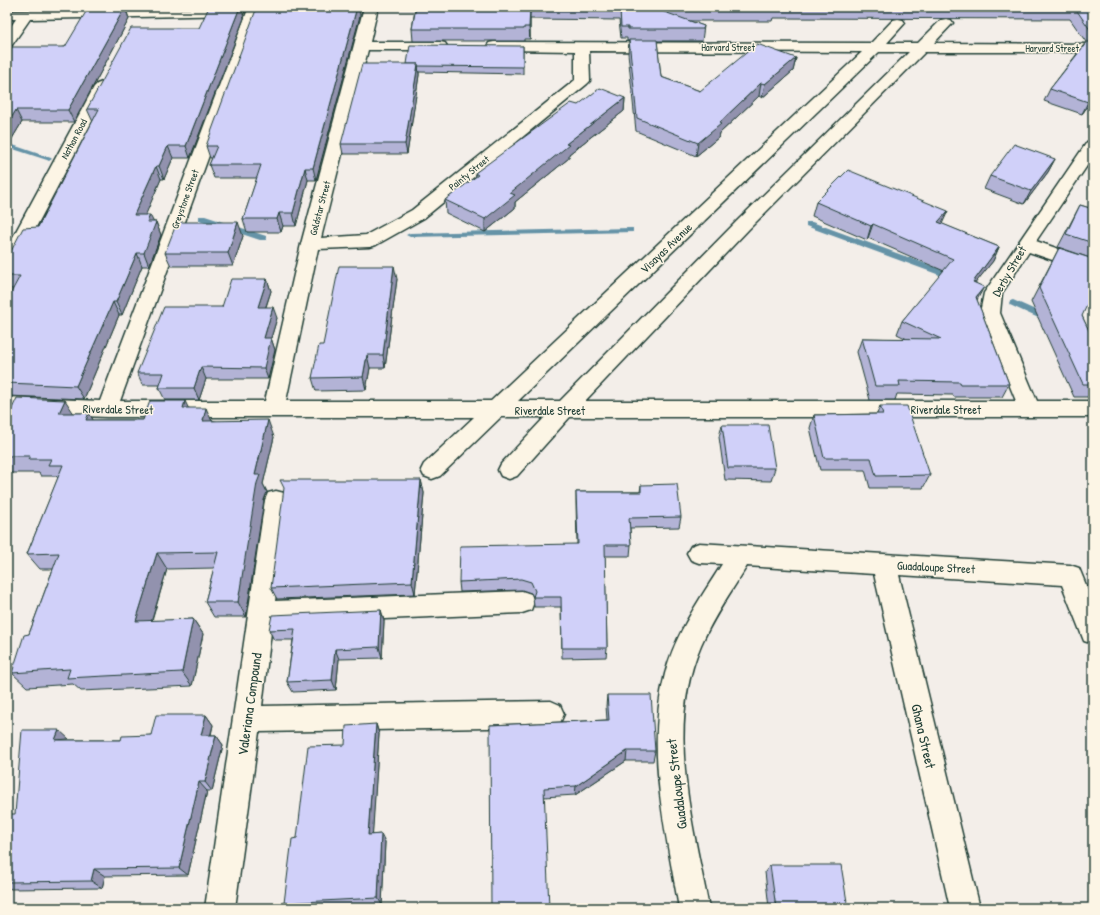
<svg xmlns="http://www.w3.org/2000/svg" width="1100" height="915" viewBox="0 0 1100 915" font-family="'Patrick Hand',sans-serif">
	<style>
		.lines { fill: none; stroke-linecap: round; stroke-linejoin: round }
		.stream { fill: #6593a7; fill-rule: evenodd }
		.minor-casing { stroke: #1f3d34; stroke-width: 3 }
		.minor { fill: #fcf5e5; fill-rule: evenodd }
		.wall { fill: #b3b3d6; stroke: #1f3d34 }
		.shaded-wall { fill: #9292ae; stroke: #1f3d34 }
		.building { fill: #d0d0f9; stroke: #1f3d34 }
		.labels { text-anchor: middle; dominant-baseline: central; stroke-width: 3; stroke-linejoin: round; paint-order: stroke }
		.far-street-label { font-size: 10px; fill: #1f3d34; stroke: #fcf5e5 }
		.street-label { font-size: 12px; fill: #1f3d34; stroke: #fcf5e5 }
		.near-street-label { font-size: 14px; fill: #1f3d34; stroke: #fcf5e5 }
	</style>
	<rect width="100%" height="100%" fill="#f3eee9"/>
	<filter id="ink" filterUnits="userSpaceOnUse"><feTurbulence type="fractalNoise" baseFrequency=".025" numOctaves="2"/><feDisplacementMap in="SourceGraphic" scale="8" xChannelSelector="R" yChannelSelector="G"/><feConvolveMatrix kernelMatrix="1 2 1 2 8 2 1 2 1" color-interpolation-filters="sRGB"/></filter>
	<g filter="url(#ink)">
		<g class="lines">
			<!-- stream -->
			<g class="stream">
				<path d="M 7,143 L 51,158 L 52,159 L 49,161 L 47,160 L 7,147 Z"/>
				<path d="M 199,216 L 205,216 L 266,236 L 267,238 L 266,240 L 260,240 L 199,220 Z"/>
				<path d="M 806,222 L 812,222 L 951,273 L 952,275 L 951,277 L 945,277 L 806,226 Z"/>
				<path d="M 630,228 L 633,228 L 633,232 L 410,237 L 406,235 L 410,233 Z"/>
				<path d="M 1013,300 L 1051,317 L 1052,319 L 1048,322 L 1045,321 L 1010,305 L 1009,303 L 1010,301 Z"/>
			</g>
			<!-- minor casing -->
			<g class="minor-casing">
				<g id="minor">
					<path d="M 364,7 L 378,7 L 370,42 L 440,42 L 445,43 L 447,46 L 445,49 L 440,50 L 368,50 L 321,238 L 366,235 L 412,210 L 575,80 L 575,51 L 494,50 L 489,49 L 487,46 L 489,43 L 494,42 L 871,43 L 893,20 L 898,19 L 903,20 L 905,23 L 887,43 L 918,43 L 941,20 L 946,19 L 951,20 L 953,23 L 934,43 L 1093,44 L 1093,52 L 925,52 L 749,229 L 585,401 L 1016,401 L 980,313 L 984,293 L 1087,142 L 1093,140 L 1093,157 L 1036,241 L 1093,261 L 1093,274 L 1029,252 L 1002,293 L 1000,313 L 1037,401 L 1093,401 L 1093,417 L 570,417 L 517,476 L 509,479 L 501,476 L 498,470 L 501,464 L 545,417 L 501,417 L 440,476 L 432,479 L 424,476 L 421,470 L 424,464 L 474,417 L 107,417 L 7,413 L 7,397 L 100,401 L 247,12 L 249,9 L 254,8 L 259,9 L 261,12 L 120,401 L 265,401 L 301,244 ZM 589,51 L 862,52 L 491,401 L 286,401 L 318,249 L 370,247 L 376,245 L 424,218 L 587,84 L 590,81 ZM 879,52 L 909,52 L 737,221 L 560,401 L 518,401 Z"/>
					<path d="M 237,8 L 242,9 L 244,12 L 242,15 L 30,19 L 12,45 L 7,46 L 7,32 L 16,19 L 7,19 L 7,11 Z"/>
					<path d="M 102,82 L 107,84 L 110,87 L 16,265 L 14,269 L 7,271 L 7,248 L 94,87 L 97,84 Z"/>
					<path d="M 276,491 L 284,493 L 287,500 L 275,601 L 522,591 L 531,594 L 534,602 L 531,610 L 522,613 L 272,624 L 262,706 L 551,701 L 560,705 L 564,714 L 560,723 L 551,727 L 259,732 L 235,908 L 205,908 L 265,500 L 268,493 Z"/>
					<path d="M 699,543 L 1070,565 L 1079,568 L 1093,602 L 1093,644 L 1084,641 L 1062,585 L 899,575 L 980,908 L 950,908 L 874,574 L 747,566 C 731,592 713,617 701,645 C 665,728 693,824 709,908 L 679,908 C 666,832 645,751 665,674 C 675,634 700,599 722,564 L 699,563 L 691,560 L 687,553 L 691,546 Z"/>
				</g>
			</g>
			<!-- minor -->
			<use href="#minor" class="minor"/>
		</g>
		<!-- wall -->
		<g class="wall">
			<path d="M 117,7 L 148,7 L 126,8 L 129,19 L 74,122 L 22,122 L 7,147 L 7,54 L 65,47 L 106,10 L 118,8 Z"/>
			<path d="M 357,7 L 359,7 L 360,16 L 316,180 L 308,180 L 296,226 L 283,226 L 281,232 L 247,232 L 243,219 L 257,178 L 214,178 L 209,165 L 212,158 L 210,158 L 206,146 Z"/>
			<path d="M 378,7 L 1093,7 L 1093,99 L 1082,114 L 1044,101 L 1050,89 L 1086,42 L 1070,19 L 773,18 L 772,21 L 689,21 L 704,26 L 702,41 L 657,41 L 661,77 L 700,91 L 796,58 L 793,71 L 762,98 L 759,96 L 720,133 L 719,137 L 696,156 L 636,131 L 628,53 L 629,41 L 627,41 L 627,38 L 621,38 L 619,20 L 530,19 L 530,39 L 524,39 L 524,41 L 413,41 L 412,29 L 415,9 L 379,9 Z"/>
			<path d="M 244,18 L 190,158 L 173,158 L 164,179 L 161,179 L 145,215 L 154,222 L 156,222 L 161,235 L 149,266 L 142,266 L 122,315 L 119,315 L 84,399 L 7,396 L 7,300 L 13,289 L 7,289 L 7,257 L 38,227 L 93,122 L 87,109 L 199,28 Z"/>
			<path d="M 523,46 L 523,74 L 419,72 L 419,75 L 407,154 L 343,154 L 341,144 L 407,64 Z"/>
			<path d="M 625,98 L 624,111 L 569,154 L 569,158 L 515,202 L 515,208 L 485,232 L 446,213 L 445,200 L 476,177 L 475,173 L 578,105 Z"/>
			<path d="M 1055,159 L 1048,172 L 1024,204 L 984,189 L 990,176 Z"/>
			<path d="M 816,202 L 942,224 L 999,247 L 993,261 L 975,283 L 977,300 L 1009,384 L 1002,397 L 954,397 L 953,395 L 897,394 L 895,400 L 870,400 L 857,352 L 862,338 L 907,339 L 897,334 L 902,321 L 944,271 L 868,238 L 867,240 L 812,216 Z"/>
			<path d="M 1080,205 L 1093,209 L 1093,259 L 1058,247 Z"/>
			<path d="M 243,236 L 233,266 L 171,266 L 165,253 Z"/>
			<path d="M 1059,248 L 1082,316 L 1093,339 L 1093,397 L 1074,397 L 1031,302 Z"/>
			<path d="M 267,279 L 271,291 L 266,307 L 277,318 L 271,338 L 275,350 L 268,379 L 206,379 L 199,400 L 165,400 L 159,388 L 160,385 L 143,385 L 137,373 L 222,307 Z"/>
			<path d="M 397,279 L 385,368 L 370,368 L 366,390 L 316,391 L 312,378 L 323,345 Z"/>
			<path d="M 880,406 L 930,475 L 923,488 L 870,488 L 865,470 L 820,470 L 810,428 L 814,415 L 877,414 Z"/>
			<path d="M 189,408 L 212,420 L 274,437 L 263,484 L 267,492 L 264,500 L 246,617 L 214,617 L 205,602 L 214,568 L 167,569 L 152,621 L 193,619 L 203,634 L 192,686 L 81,691 L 73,684 L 27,687 L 12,673 L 29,634 L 53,569 L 40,569 L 27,554 L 58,478 L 56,476 L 41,476 L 39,473 L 7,473 L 7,419 L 73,413 L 89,413 L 93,420 L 143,420 Z"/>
			<path d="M 722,425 L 775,468 L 771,481 L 725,480 L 719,437 Z"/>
			<path d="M 421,480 L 424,493 L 415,594 L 277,599 L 271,588 Z"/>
			<path d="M 641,485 L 681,517 L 679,527 L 630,528 L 631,545 L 630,556 L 605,556 L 607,648 L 606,657 L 562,658 L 561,607 L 534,607 L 533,597 L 531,593 L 522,590 L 460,592 L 459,582 L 577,544 L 576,503 L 576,492 L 640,492 Z"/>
			<path d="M 381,610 L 384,621 L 382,658 L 339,659 L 336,690 L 293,692 L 287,682 L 293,640 L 274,640 L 269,630 Z"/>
			<path d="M 607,695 L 655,751 L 653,761 L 626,761 L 575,795 L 544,797 L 490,725 L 607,720 L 606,706 Z"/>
			<path d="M 206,715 L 213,725 L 211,735 L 216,735 L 223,745 L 212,791 L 207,791 L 188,875 L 105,876 L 102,888 L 11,889 L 7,887 L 7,855 L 8,853 L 7,852 L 7,823 L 15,814 L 69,740 L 121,740 L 151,735 Z"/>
			<path d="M 376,724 L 379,734 L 372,835 L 381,834 L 385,842 L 382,905 L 315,908 L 289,908 L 284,903 L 345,745 Z"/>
			<path d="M 770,865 L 848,908 L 769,908 L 765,872 Z"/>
		</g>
		<!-- shaded-wall -->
		<g class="shaded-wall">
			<path d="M 125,7 L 129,19 L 74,122 L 68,110 Z"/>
			<path d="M 240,7 L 241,7 L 244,18 L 190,158 L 186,146 Z"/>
			<path d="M 357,7 L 359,7 L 360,16 L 316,180 L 313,168 Z"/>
			<path d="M 530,8 L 530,39 L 529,27 Z"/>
			<path d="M 796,58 L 793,71 L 762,98 L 765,84 Z"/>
			<path d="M 418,64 L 419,75 L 407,154 L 405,144 Z"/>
			<path d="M 761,83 L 759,96 L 720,133 L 719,137 L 696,156 L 698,143 Z"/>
			<path d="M 1093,95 L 1093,99 L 1082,114 L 1088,102 Z"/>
			<path d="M 625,98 L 624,111 L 569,154 L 569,158 L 515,202 L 515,208 L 485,232 L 485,219 L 510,193 L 566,144 Z"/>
			<path d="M 16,110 L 22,122 L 7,147 L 7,125 Z"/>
			<path d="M 168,146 L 173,158 L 164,179 L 159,166 Z"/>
			<path d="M 1055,159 L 1048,172 L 1024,204 L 1031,191 Z"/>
			<path d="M 156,166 L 161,179 L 140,228 L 134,215 Z"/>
			<path d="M 305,168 L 308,180 L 296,226 L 293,213 Z"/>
			<path d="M 948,211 L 942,224 L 938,222 Z"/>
			<path d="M 279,213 L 283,226 L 281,232 L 277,219 Z"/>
			<path d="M 150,215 L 155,225 L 156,222 L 161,235 L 149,266 L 144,253 L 147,222 Z"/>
			<path d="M 238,222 L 243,236 L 233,266 L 228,253 Z"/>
			<path d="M 873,224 L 868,238 L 867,240 L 871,226 Z"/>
			<path d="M 7,237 L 9,241 L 7,245 Z"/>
			<path d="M 999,247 L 993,261 L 966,295 L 973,282 Z"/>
			<path d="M 137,253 L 142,266 L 122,315 L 116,302 Z"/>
			<path d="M 394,266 L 397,279 L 385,368 L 383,355 Z"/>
			<path d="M 267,279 L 271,291 L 262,318 L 258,307 Z"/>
			<path d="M 984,287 L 977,300 L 976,297 Z"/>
			<path d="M 113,302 L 119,315 L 84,399 L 76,386 Z"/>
			<path d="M 273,307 L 277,318 L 271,338 L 275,350 L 268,379 L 264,368 L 264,338 Z"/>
			<path d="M 367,355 L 370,368 L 366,390 L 363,377 Z"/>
			<path d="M 201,367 L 206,379 L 199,400 L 194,388 Z"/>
			<path d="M 65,400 L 76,417 L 59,413 Z"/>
			<path d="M 185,401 L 193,418 L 183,408 Z"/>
			<path d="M 206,408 L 214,426 L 203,421 Z"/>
			<path d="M 89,413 L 99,430 L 86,420 Z"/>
			<path d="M 268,420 L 274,437 L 263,484 L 267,492 L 264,500 L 246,617 L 238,602 L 255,475 Z"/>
			<path d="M 421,480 L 424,493 L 415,594 L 412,582 Z"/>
			<path d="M 157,553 L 167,569 L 147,636 L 136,621 Z"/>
			<path d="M 381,610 L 384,621 L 382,658 L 379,647 Z"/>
			<path d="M 193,619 L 203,634 L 192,686 L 182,672 Z"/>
			<path d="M 335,649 L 339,659 L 336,690 L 332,680 Z"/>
			<path d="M 206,715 L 213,725 L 208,745 L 201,735 Z"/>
			<path d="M 376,724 L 379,734 L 372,843 L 368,835 Z"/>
			<path d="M 59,730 L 69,739 L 55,740 Z"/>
			<path d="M 216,735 L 223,745 L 212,791 L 205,782 Z"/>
			<path d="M 627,751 L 626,761 L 575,795 L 576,786 Z"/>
			<path d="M 199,782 L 207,791 L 188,875 L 179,868 Z"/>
			<path d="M 381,834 L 385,842 L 382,905 L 378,898 Z"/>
			<path d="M 94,869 L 105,876 L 102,888 L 91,881 Z"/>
		</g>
		<!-- building -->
		<g class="building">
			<path d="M 125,7 L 68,110 L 16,110 L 7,125 L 7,54 L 12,47 L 65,47 L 87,10 L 106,10 L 107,8 Z"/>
			<path d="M 209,7 L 240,7 L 186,146 L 168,146 L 159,166 L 156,166 L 134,215 L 150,215 L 147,222 L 156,222 L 144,253 L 137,253 L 116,302 L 113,302 L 76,386 L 7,383 L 7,300 L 20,276 L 7,276 L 7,257 L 8,257 L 23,228 L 38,227 L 99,109 L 87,109 L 131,28 L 199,28 Z"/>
			<path d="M 257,7 L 357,7 L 313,168 L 305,168 L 293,213 L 279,213 L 277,219 L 243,219 L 261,165 L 209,165 L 217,146 L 206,146 Z"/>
			<path d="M 416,7 L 774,7 L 774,9 L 656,9 L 704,26 L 703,29 L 628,29 L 628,27 L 621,27 L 620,9 L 530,8 L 529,27 L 524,27 L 524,29 L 412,29 Z"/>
			<path d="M 972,7 L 1093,7 L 1093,31 L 1091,31 L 1075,8 Z"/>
			<path d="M 629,40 L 657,40 L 661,77 L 700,91 L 757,44 L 796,58 L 765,84 L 761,83 L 719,123 L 721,124 L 698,143 L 637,118 Z"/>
			<path d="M 1087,42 L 1093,42 L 1093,95 L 1088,102 L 1050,89 Z"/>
			<path d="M 410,45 L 523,46 L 523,67 L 418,66 L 418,64 L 407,64 Z"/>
			<path d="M 362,64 L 418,64 L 405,144 L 341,144 Z"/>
			<path d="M 600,88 L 625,98 L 566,144 L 569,145 L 510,193 L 515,195 L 485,219 L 445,200 L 478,175 L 475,173 L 571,103 L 578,105 Z"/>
			<path d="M 1014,144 L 1055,159 L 1031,191 L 990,176 Z"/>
			<path d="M 848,170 L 948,211 L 938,222 L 999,247 L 973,282 L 984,287 L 976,297 L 1009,384 L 961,384 L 960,382 L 899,381 L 900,386 L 875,386 L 862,338 L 941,339 L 902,321 L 953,259 L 873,224 L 871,226 L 816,202 Z"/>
			<path d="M 1080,205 L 1093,209 L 1093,243 L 1066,234 Z"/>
			<path d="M 177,222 L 238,222 L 228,253 L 165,253 Z"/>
			<path d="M 1059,248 L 1093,259 L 1093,292 L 1082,316 L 1093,339 L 1093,384 L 1083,384 L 1039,288 Z"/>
			<path d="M 339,266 L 394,266 L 383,355 L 367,355 L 363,377 L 312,378 L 319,345 L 323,345 Z"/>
			<path d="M 231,279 L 267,279 L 258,307 L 273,307 L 264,338 L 271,338 L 264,368 L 201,367 L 194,388 L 159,388 L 164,373 L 137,373 L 164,307 L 222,307 Z"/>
			<path d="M 17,398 L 65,400 L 59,413 L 89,413 L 86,420 L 143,420 L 150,401 L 185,401 L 183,408 L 206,408 L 203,421 L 268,420 L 255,475 L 260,475 L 257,483 L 238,602 L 205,602 L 218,552 L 157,553 L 136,621 L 193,619 L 182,672 L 67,678 L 70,669 L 12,673 L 24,635 L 29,634 L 59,553 L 27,554 L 63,465 L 48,465 L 51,459 L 28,459 L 30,456 L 7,456 L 7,419 Z"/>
			<path d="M 880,406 L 907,406 L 930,475 L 876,476 L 871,458 L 824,458 L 814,415 L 883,414 Z"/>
			<path d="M 722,425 L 768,425 L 775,468 L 728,468 Z"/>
			<path d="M 280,480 L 421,480 L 412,582 L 271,588 L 284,488 Z"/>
			<path d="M 677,484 L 681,517 L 629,518 L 631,545 L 605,545 L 607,648 L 562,648 L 561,597 L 533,597 L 535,591 L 531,582 L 521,579 L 459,582 L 460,546 L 578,544 L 576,492 L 641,492 L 641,485 Z"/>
			<path d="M 381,610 L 379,647 L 335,649 L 332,680 L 287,682 L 295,629 L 269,630 L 272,615 Z"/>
			<path d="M 607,695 L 651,695 L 655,751 L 627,751 L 576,786 L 544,788 L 549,908 L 491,908 L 490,725 L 609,720 Z"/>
			<path d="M 156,715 L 206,715 L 201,735 L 216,735 L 205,782 L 199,782 L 179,868 L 94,869 L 91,881 L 7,882 L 7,855 L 10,847 L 7,847 L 7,823 L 10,814 L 15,814 L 22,730 L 59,730 L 55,740 L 121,740 L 122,736 L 151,735 Z"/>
			<path d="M 376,724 L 368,835 L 381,834 L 378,898 L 284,903 L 292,839 L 297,838 L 308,746 L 345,745 L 346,726 Z"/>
			<path d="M 770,865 L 841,865 L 848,908 L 776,908 Z"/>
		</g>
	</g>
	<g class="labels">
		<!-- far-street labels -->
		<g class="far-street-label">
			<text x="728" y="47">Harvard Street</text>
			<text x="1052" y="48">Harvard Street</text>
			<text transform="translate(74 139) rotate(-62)">Nathan Road</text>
			<text transform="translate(469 173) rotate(-39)">Painty Street</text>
			<text transform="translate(185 199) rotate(-70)">Greystone Street</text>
			<text transform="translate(320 208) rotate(-75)">Goldstar Street</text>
		</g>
		<!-- street labels -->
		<g class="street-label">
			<text transform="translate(666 248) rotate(-44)">Visayas Avenue</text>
			<text transform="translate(1009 271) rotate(-60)">Derby Street</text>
			<text transform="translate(118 409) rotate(1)">Riverdale Street</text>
			<text x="946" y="409">Riverdale Street</text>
			<text x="550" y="410">Riverdale Street</text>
			<text transform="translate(936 567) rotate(3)">Guadaloupe Street</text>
		</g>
		<!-- near-street labels -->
		<g class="near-street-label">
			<text transform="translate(249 704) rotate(-82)">Valeriana Compound</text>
			<text transform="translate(924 736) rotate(77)">Ghana Street</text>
			<text transform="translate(676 784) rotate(-97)">Guadaloupe Street</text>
		</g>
	</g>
	<!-- margin -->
	<rect width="1100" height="915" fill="none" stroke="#fcf5e5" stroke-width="24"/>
	<rect x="12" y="12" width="1076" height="891" fill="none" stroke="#1f3d34" stroke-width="1.5" filter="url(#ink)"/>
</svg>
